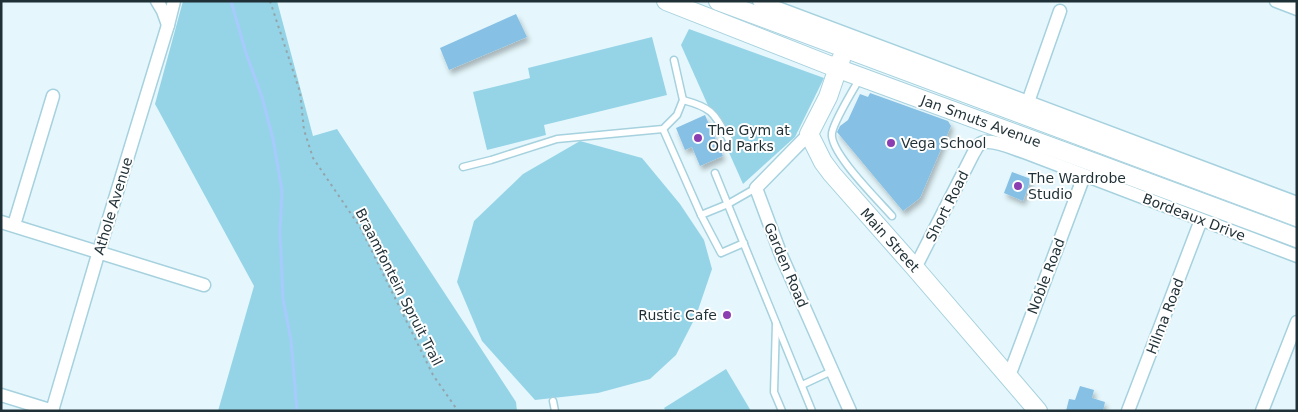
<svg xmlns="http://www.w3.org/2000/svg" width="1298" height="412" viewBox="0 0 1298 412" font-family="'DejaVu Sans',sans-serif">
	<style>
		.green { fill: #95d4e7 }
		.lines { fill: none; stroke-linecap: round; stroke-linejoin: round }
		.stream { stroke: #a7cbfc; stroke-width: 3 }
		.building { fill: #86c0e5; filter: url(#shadow) }
		.lane-casing { stroke: #a6d1de; stroke-width: 9 }
		.street-casing { stroke: #a6d1de; stroke-width: 15 }
		.secondary-casing { stroke: #a6d1de; stroke-width: 20 }
		.path { stroke: #93a5aa; stroke-width: 2; stroke-dasharray: 2.5 4; stroke-linecap: butt }
		.lane { stroke: #fff; stroke-width: 6 }
		.street { stroke: #fff; stroke-width: 12 }
		.secondary { stroke: #fff; stroke-width: 18 }
		.poi-dot { fill: #8b3eaf; stroke: #fff; stroke-width: 2 }
		.labels { text-anchor: middle; dominant-baseline: central; stroke-width: 4; stroke-linejoin: round; paint-order: stroke }
		.street-label { font-size: 14px; fill: #1f3036; stroke: #fff }
		.poi-label { font-size: 14px; fill: #1f3036; stroke: #fff; text-anchor: start }
	</style>
	<defs>
		<filter id="shadow"><feDropShadow dx="2.5" dy="4.5" stdDeviation="2.5" flood-color="#0004"/></filter>
	</defs>
	<rect width="100%" height="100%" fill="#e5f7fc"/>
	<!-- green -->
	<g class="green">
		<path d="M 183,1 L 277,1 L 313,136 L 337,129 L 516,402 L 517,411 L 218,411 L 254,286 L 155,104 Z"/>
		<path d="M 689,29 L 824,78 L 795,137 L 743,184 L 681,45 Z"/>
		<path d="M 652,37 L 667,95 L 544,125 L 546,135 L 487,150 L 473,92 L 530,78 L 528,68 Z"/>
		<path d="M 580,141 L 642,158 L 680,204 L 704,240 L 712,269 L 696,316 L 676,355 L 650,379 L 598,393 L 535,400 L 482,341 L 457,282 L 474,221 L 523,174 Z"/>
		<path d="M 726,369 L 751,411 L 666,411 L 664,408 Z"/>
	</g>
	<g class="lines">
		<!-- stream -->
		<path class="stream" d="M 231,1 L 246,53 L 262,97 L 273,139 L 282,190 L 280,232 L 283,299 L 291,340 L 297,411"/>
	</g>
	<!-- building -->
	<g class="building">
		<path d="M 516,14 L 527,37 L 449,70 L 440,48 Z"/>
		<path d="M 870,93 L 948,121 L 951,126 L 920,198 L 903,211 L 837,132 L 840,126 L 848,120 L 860,94 L 868,97 Z"/>
		<path d="M 705,115 L 723,156 L 700,166 L 692,147 L 685,150 L 676,128 Z"/>
		<path d="M 1012,172 L 1031,179 L 1023,201 L 1004,193 Z"/>
		<path d="M 1080,386 L 1094,390 L 1092,398 L 1105,402 L 1103,411 L 1066,411 L 1069,399 L 1075,400 Z"/>
	</g>
	<g class="lines">
		<!-- lane casing -->
		<g class="lane-casing">
			<g id="lane">
				<path d="M 860,78 C 853,90 834,121 832,133 C 829,152 878,200 892,216"/>
				<path d="M 683,100 C 713,108 714,113 729,140"/>
				<path d="M 663,129 L 701,215 L 721,253 L 744,243"/>
				<path d="M 463,167 L 491,160 L 557,139 L 663,129 L 677,115 L 683,100 L 674,60"/>
				<path d="M 715,173 L 812,411"/>
				<path d="M 701,215 L 728,204 L 756,188"/>
				<path d="M 776,323 L 774,392 L 782,411"/>
				<path d="M 802,385 L 832,371"/>
				<path d="M 553,401 L 555,411"/>
			</g>
		</g>
		<!-- street casing -->
		<g class="street-casing">
			<g id="street">
				<path d="M 157,1 L 163,11 L 168,25"/>
				<path d="M 759,1 L 1297,203"/>
				<path d="M 1276,1 L 1297,9"/>
				<path d="M 1028,102 L 1060,11"/>
				<path d="M 809,134 L 756,188 L 781,255 L 850,411"/>
				<path d="M 1,222 L 204,285"/>
				<path d="M 14,225 L 53,96"/>
				<path d="M 915,268 L 973,154 C 975,151 977,146 980,144 C 990,137 1014,149 1024,152 L 1297,256"/>
				<path d="M 1009,376 L 1084,176"/>
				<path d="M 1,395 L 53,411"/>
				<path d="M 52,411 L 99,251 L 168,25 L 174,1"/>
				<path d="M 1128,411 L 1201,220"/>
				<path d="M 1262,411 L 1297,322"/>
			</g>
		</g>
		<!-- secondary casing -->
		<g class="secondary-casing">
			<g id="secondary">
				<path d="M 666,1 L 839,69 L 1098,164 L 1297,238"/>
				<path d="M 718,1 L 1297,217"/>
				<path d="M 841,59 L 828,97 L 809,134 L 823,162 L 832,174 L 915,268 L 1038,411"/>
			</g>
		</g>
		<!-- path -->
		<path class="path" d="M 270,1 L 300,92 L 304,130 L 313,158 L 360,227 L 433,375 L 458,411"/>
		<!-- lane -->
		<use href="#lane" class="lane"/>
		<!-- street -->
		<use href="#street" class="street"/>
		<!-- secondary -->
		<use href="#secondary" class="secondary"/>
	</g>
	<!-- markers -->
	<g class="poi-dot">
		<circle cx="698" cy="138" r="5"/>
		<circle cx="891" cy="143" r="5"/>
		<circle cx="1018" cy="186" r="5"/>
		<circle cx="727" cy="315" r="5"/>
	</g>
	<g class="labels">
		<!-- street labels -->
		<g class="street-label">
			<text transform="translate(981 121) rotate(20)">Jan Smuts Avenue</text>
			<text transform="translate(113 206) rotate(-73)">Athole Avenue</text>
			<text transform="translate(947 206) rotate(-63)">Short Road</text>
			<text transform="translate(1194 217) rotate(21)">Bordeaux Drive</text>
			<text transform="translate(890 240) rotate(48)">Main Street</text>
			<text transform="translate(786 265) rotate(67)">Garden Road</text>
			<text transform="translate(1046 276) rotate(-69)">Noble Road</text>
			<text transform="translate(399 287) rotate(63)">Braamfontein Spruit Trail</text>
			<text transform="translate(1165 316) rotate(-69)">Hilma Road</text>
		</g>
		<!-- poi labels -->
		<g class="poi-label">
			<text x="708" y="130">The Gym at<tspan x="708" dy="16">Old Parks</tspan></text>
			<text x="901" y="143">Vega School</text>
			<text x="1028" y="178">The Wardrobe<tspan x="1028" dy="16">Studio</tspan></text>
			<text x="717" y="315" text-anchor="end">Rustic Cafe</text>
		</g>
	</g>
	<!-- border -->
	<rect width="1298" height="412" fill="none" stroke="#1f3036" stroke-width="5"/>
</svg>
